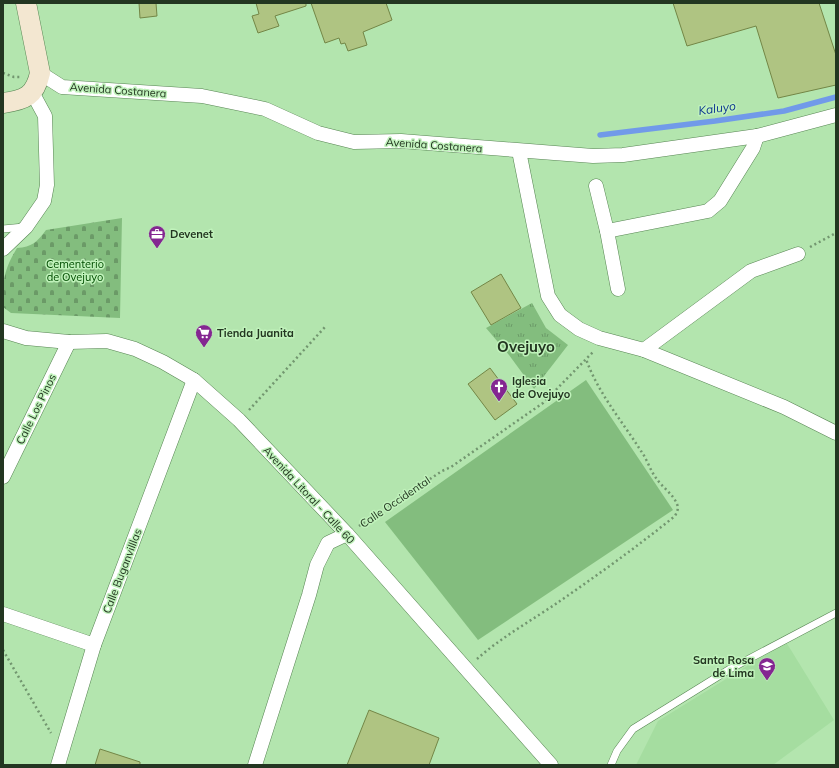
<svg xmlns="http://www.w3.org/2000/svg" width="839" height="768" viewBox="0 0 839 768" font-family="Mulish,sans-serif">
	<style>
		.built { fill: #a5dda0 }
		.grass { fill: url(#grass-tufts) }
		.cemetery { fill: url(#cemetery-stones) }
		.pitch { fill: #83bd7e }
		.lines { fill: none; stroke-linecap: round; stroke-linejoin: round }
		.stream { stroke: #719ae9; stroke-width: 5.5 }
		.building { fill: #afc482; stroke: #738646 }
		.service-casing { stroke: #578553; stroke-width: 8 }
		.minor-casing { stroke: #578553; stroke-width: 15 }
		.secondary-casing { stroke: #578553; stroke-width: 21 }
		.path { stroke: #72966f; stroke-width: 2.5; stroke-dasharray: 2 3; stroke-linecap: butt }
		.service { stroke: #fff; stroke-width: 7 }
		.minor { stroke: #fff; stroke-width: 14 }
		.secondary { stroke: #f3e7d1; stroke-width: 20 }
		.labels { text-anchor: middle; dominant-baseline: central; stroke-width: 3; stroke-linejoin: round; paint-order: stroke }
		.street-label { font-size: 11px; fill: #233621; stroke: #c0f2bb }
		.poi-label { font-size: 11px; font-weight: bold; fill: #233621; stroke: #c0f2bb; text-anchor: start }
		.park-label { font-size: 11px; fill: #004d00; stroke: #c0f2bb }
		.water-label { font-size: 12px; font-style: italic; fill: #0d3790; stroke: #c0f2bb }
		.district-label { font-size: 15px; font-weight: bold; fill: #233621; stroke: #c0f2bb }
	</style>
	<defs>
		<pattern id="grass-tufts" width="24" height="20" patternUnits="userSpaceOnUse"><rect width="24" height="20" fill="#83bd7e"/><path d="M3 7l-1-3M5 7V3M7 7l1-3M15 17l-1-3M17 17v-4M19 17l1-3" fill="none" stroke="#6b9a67"/></pattern>
		<pattern id="cemetery-stones" width="16" height="16" patternUnits="userSpaceOnUse"><rect width="16" height="16" fill="#83bd7e"/><path d="M2 7V4a2 2 0 0 1 4 0v3zM10 15v-3a2 2 0 0 1 4 0v3z" fill="#6b9a67"/></pattern>
	</defs>
	<rect width="100%" height="100%" fill="#b3e5ae"/>
	<!-- built -->
	<path class="built" d="M 786,642 L 834,720 L 773,765 L 636,765 L 658,721 Z"/>
	<!-- grass -->
	<path class="grass" d="M 532,303 L 546,328 L 568,345 L 534,389 L 509,355 L 486,328 Z"/>
	<!-- cemetery -->
	<path class="cemetery" d="M 122,218 L 120,318 L 11,313 L 3,307 C 3,281 3,271 17,248 C 32,247 37,242 46,230 Z"/>
	<!-- pitch -->
	<path class="pitch" d="M 586,380 L 673,510 L 478,640 L 385,522 Z"/>
	<g class="lines">
		<!-- stream -->
		<path class="stream" d="M 600,135 L 715,121 L 784,111 L 836,97"/>
	</g>
	<!-- building -->
	<g class="building">
		<path d="M 139,3 L 156,3 L 157,16 L 140,18 Z"/>
		<path d="M 256,3 L 306,3 L 306,6 L 275,16 L 279,26 L 258,33 L 252,16 L 259,14 Z"/>
		<path d="M 311,3 L 386,3 L 392,20 L 363,32 L 367,45 L 348,51 L 345,43 L 341,44 L 339,38 L 325,43 Z"/>
		<path d="M 673,3 L 819,3 L 836,55 L 836,85 L 778,98 L 756,26 L 687,46 Z"/>
		<path d="M 501,274 L 521,308 L 491,325 L 471,292 Z"/>
		<path d="M 490,368 L 517,404 L 495,420 L 468,384 Z"/>
		<path d="M 369,710 L 439,738 L 429,765 L 347,765 Z"/>
		<path d="M 100,749 L 140,762 L 140,765 L 95,765 Z"/>
	</g>
	<g class="lines">
		<!-- service casing -->
		<g class="service-casing">
			<g id="service">
				<path d="M 3,229 L 24,227"/>
				<path d="M 611,765 L 617,751 L 633,729 L 730,669 L 836,613"/>
			</g>
		</g>
		<!-- minor casing -->
		<g class="minor-casing">
			<g id="minor">
				<path d="M 40,73 L 62,87 L 202,96 L 265,109 L 318,133 L 354,142 L 401,141 L 593,156 L 623,155 L 757,136 L 836,115"/>
				<path d="M 519,151 L 548,296 L 560,315 L 579,329 L 599,338 L 644,350 L 784,407 L 836,433"/>
				<path d="M 596,186 L 607,231 L 618,289"/>
				<path d="M 607,231 L 708,211 L 720,201 L 753,148 L 757,136"/>
				<path d="M 3,249 L 26,227 L 44,201 L 47,185 L 45,116 L 32,92"/>
				<path d="M 3,331 L 26,338 L 69,342 L 107,341 L 135,349 L 163,362 L 194,380 L 239,420 L 347,534 L 551,765"/>
				<path d="M 644,350 L 751,271 L 798,254"/>
				<path d="M 3,477 L 69,342"/>
				<path d="M 3,614 L 94,645"/>
				<path d="M 58,765 L 94,645 L 194,380"/>
				<path d="M 255,765 L 309,595 L 317,565 L 328,543 L 347,534"/>
			</g>
		</g>
		<!-- secondary casing -->
		<g class="secondary-casing">
			<path id="secondary" d="M 3,103 C 25,100 35,96 40,73 L 26,3"/>
		</g>
		<!-- path -->
		<g class="path">
			<path d="M 3,73 L 14,77 L 20,77"/>
			<path d="M 810,247 L 836,233"/>
			<path d="M 249,410 L 325,327"/>
			<path d="M 359,526 L 442,471 L 451,467 L 543,403 L 593,352"/>
			<path d="M 3,650 L 51,733"/>
			<path d="M 477,659 C 500,638 534,619 560,601 C 599,574 638,546 675,516 C 677,512 679,509 677,504 C 673,494 662,487 656,478 C 650,470 647,459 641,451 C 622,421 598,393 586,359"/>
		</g>
		<!-- service -->
		<use href="#service" class="service"/>
		<!-- minor -->
		<use href="#minor" class="minor"/>
		<!-- secondary -->
		<use href="#secondary" class="secondary"/>
	</g>
	<!-- icons -->
	<defs>
		<g id="office-pin" transform="scale(0.9)"><path d="M0 17L-7.5 6A9.5 9.5 0 1 1 7.5 6Z" fill="#842691" stroke="#c0f2bb"/><path d="M-6-3h4V-5.5h4V-3h4V5H-6ZM-1-4.5V-3h2v-1.5ZM-6 0V1H6V0Z" fill="#fff"/></g>
		<g id="supermarket-pin" transform="scale(0.9)"><path d="M0 17L-7.5 6A9.5 9.5 0 1 1 7.5 6Z" fill="#842691" stroke="#c0f2bb"/><path d="M-6-5.5h2.5l.6 2H6L4.5 2H-2.5L-4.4-4H-6ZM-1.5 3.2a1.3 1.3 0 1 0 .1 0ZM3 3.2a1.3 1.3 0 1 0 .1 0Z" fill="#fff"/></g>
		<g id="church-pin" transform="scale(0.9)"><path d="M0 17L-7.5 6A9.5 9.5 0 1 1 7.5 6Z" fill="#842691" stroke="#c0f2bb"/><path d="M-1.2-6h2.4v3.5h3.3v2.4h-3.3V6h-2.4V-.1h-3.3v-2.4h3.3Z" fill="#fff"/></g>
		<g id="school-pin" transform="scale(0.9)"><path d="M0 17L-7.5 6A9.5 9.5 0 1 1 7.5 6Z" fill="#842691" stroke="#c0f2bb"/><path d="M0-5L7-2L0 1L-7-2ZM-4 1L0 2.5L4 1V4Q0 6-4 4Z" fill="#fff"/></g>
	</defs>
	<g fill-rule="evenodd">
		<use href="#office-pin" x="157" y="234"/>
		<use href="#supermarket-pin" x="204" y="333"/>
		<use href="#church-pin" x="499" y="387"/>
		<use href="#school-pin" x="767" y="666"/>
	</g>
	<g class="labels">
		<!-- street labels -->
		<g class="street-label">
			<text transform="translate(118 90) rotate(4)">Avenida Costanera</text>
			<text transform="translate(434 145) rotate(4)">Avenida Costanera</text>
			<text transform="translate(36 409) rotate(-64)">Calle Los Pinos</text>
			<text transform="translate(309 495) rotate(47)">Avenida Litoral - Calle 60</text>
			<text transform="translate(395 502) rotate(-34)">Calle Occidental</text>
			<text transform="translate(122 571) rotate(-69)">Calle Buganvilllas</text>
		</g>
		<!-- poi labels -->
		<g class="poi-label">
			<text x="170" y="234">Devenet</text>
			<text x="217" y="333">Tienda Juanita</text>
			<text x="512" y="381">Iglesia<tspan x="512" dy="13">de Ovejuyo</tspan></text>
			<text x="754" y="660" text-anchor="end">Santa Rosa<tspan x="754" dy="13">de Lima</tspan></text>
		</g>
		<!-- park labels -->
		<g class="park-label">
			<text x="75" y="264">Cementerio<tspan x="75" dy="13">de Ovejuyo</tspan></text>
		</g>
		<!-- water labels -->
		<g class="water-label">
			<text transform="translate(717 108) rotate(-8)">Kaluyo</text>
		</g>
		<!-- district labels -->
		<g class="district-label">
			<text x="526" y="346">Ovejuyo</text>
		</g>
	</g>
	<!-- border -->
	<rect width="839" height="768" fill="none" stroke="#233621" stroke-width="8"/>
</svg>
